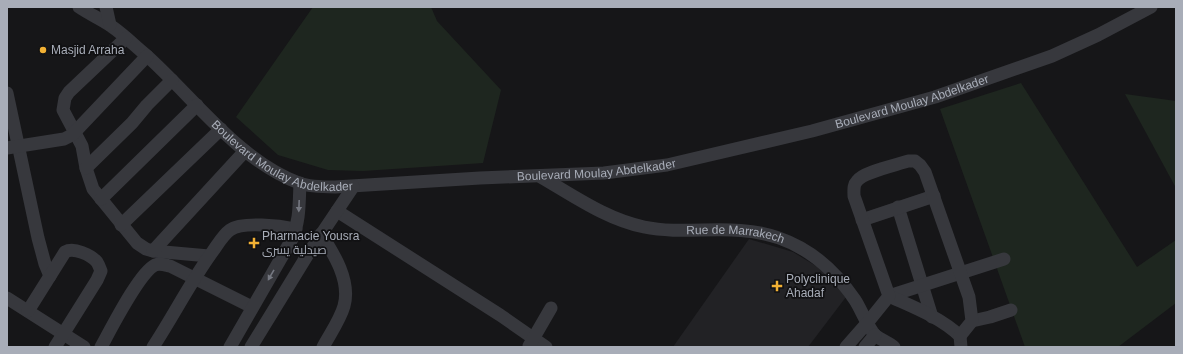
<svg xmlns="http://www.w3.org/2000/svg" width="1183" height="354" viewBox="0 0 1183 354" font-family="Helvetica,Cairo,sans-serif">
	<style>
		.built { fill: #222225 }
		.green { fill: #1e261f }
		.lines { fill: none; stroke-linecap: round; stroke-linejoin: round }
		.minor { stroke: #37383d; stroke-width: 13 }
		.oneway { fill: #757881 }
		.poi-dot { fill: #f2b134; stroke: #111113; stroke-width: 1.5 }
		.labels { text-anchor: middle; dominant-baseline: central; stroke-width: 3.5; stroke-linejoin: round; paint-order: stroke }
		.poi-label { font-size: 12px; fill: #a8adb8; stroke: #111113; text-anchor: start }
		.street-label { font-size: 12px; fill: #a8adb8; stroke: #111113 }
	</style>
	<rect width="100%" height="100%" fill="#161618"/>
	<!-- built -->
	<path class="built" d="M 749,239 L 793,252 L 829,274 L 846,297 L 808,347 L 673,347 Z"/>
	<!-- green -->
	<g class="green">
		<path d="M 313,7 L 431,7 L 437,21 L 501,90 L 483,163 L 363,171 L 328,170 L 278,155 L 236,117 Z"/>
		<path d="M 1021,83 L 1137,267 L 1176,240 L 1176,303 L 1118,347 L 1025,347 L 940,109 Z"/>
		<path d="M 1125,94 L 1176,101 L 1176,188 Z"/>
	</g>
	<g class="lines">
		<!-- minor -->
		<g class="minor">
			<path id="s1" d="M 79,7 C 89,14 101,19 111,26 C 123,34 134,45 146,55 C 193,97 239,161 299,183 C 310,187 323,187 335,187 L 480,178 L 604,173 L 667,165 L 812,131 L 935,97 L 1052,56 L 1098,35 L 1151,7"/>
			<path d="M 106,7 L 110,25"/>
			<path d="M 126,38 L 69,92 L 65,98 L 63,110 L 82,146 L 86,168 L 93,189 L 137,243 L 146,249 L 153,251 L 209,256"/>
			<path d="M 7,93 L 38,238 L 45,264 L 50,276"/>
			<path d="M 7,148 L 64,139 L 72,135 L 147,56"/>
			<path d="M 86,168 L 132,123 L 147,105 L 172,80"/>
			<path id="s2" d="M 541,177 C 574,196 606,219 644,227 C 688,236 734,222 779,238 C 811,249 836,272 855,300 C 861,309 869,330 876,336 C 882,340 889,343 894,347"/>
			<path d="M 101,199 L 197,105"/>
			<path d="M 898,207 L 932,317"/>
			<path d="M 337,211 L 500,315 L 546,347"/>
			<path d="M 862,220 L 934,196"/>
			<path d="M 121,225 L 221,129"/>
			<path d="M 321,234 C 334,254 351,281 344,306 C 340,320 330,334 323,347"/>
			<path d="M 153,251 L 245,151"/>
			<path d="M 889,296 L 1004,259"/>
			<path d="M 889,296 C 913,307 940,317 960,336 L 961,347"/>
			<path d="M 7,298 L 84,347"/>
			<path d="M 28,311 L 65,252 C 74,247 91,255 97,262 C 99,265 100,269 101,271 L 97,280 L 55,347"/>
			<path d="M 972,321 L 990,317 L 1011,310"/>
			<path d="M 529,346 L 551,308"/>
			<path d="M 101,347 C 111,329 139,273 155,265 C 160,263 165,265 170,266 L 252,307"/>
			<path d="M 153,347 C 174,315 191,281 213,251 C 218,244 223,235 230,230 C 242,221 281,226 296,229"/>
			<path d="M 230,347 L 292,239 C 300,221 299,203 300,183"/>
			<path d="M 251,347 L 308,254 L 353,187"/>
			<path d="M 846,347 L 868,322 L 889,296 L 854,196 C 854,191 853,185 857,181 C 863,172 897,165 908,161 L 915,161 L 920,165 L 925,172 L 969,297 L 972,321 L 960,336"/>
			<path d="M 865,347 L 875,335"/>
		</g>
	</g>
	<!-- one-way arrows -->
	<defs><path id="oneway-solid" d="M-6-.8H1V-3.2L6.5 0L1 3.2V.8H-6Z"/></defs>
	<g class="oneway">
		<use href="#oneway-solid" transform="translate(299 206) rotate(92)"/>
		<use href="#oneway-solid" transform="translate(271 275) rotate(120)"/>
	</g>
	<!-- markers -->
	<g class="poi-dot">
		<circle cx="43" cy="50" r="4"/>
		<path d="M252 237h4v4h4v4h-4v4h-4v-4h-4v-4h4z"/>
		<path d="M775 280h4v4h4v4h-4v4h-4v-4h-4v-4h4z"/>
	</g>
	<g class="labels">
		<!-- poi labels -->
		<g class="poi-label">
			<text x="51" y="50">Masjid Arraha</text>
			<text x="262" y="236">Pharmacie Yousra<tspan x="262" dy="14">صيدلية يسرى</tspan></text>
			<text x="786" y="279">Polyclinique<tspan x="786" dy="14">Ahadaf</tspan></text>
		</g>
		<!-- street labels -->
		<g class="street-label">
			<text stroke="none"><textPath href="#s1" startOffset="906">Boulevard Moulay Abdelkader</textPath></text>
			<text stroke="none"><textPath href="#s1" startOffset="258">Boulevard Moulay Abdelkader</textPath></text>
			<text stroke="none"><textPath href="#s1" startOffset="582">Boulevard Moulay Abdelkader</textPath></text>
			<text stroke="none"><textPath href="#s2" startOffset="207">Rue de Marrakech</textPath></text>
		</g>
	</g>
	<!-- border -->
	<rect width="1183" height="354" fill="none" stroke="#a8adb8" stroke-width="16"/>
</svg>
